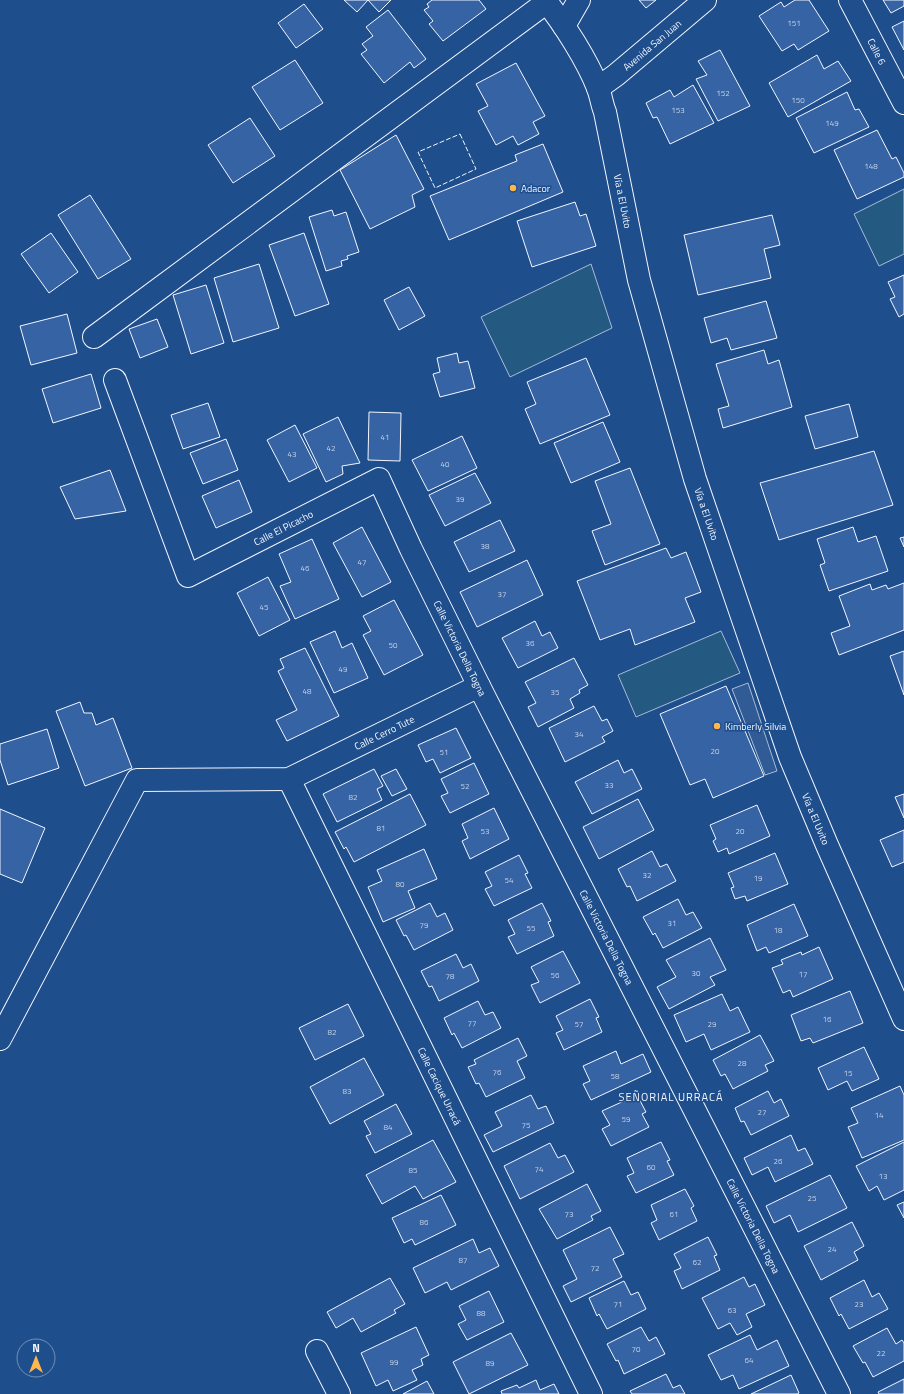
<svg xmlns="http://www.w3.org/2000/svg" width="904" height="1394" viewBox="0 0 904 1394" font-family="'Titillium Web',sans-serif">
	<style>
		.green { fill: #245a82; stroke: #a8bbd7 }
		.parking { fill: #305b95; stroke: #a8bbd7 }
		.building { fill: #3563a3; stroke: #f2f6ff }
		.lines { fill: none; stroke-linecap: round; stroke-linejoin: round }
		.minor-casing { stroke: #f2f6ff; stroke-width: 24 }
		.minor { stroke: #1f4e8c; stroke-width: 22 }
		.fence { stroke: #f2f6ff; stroke-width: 1; stroke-dasharray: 5 2; stroke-linecap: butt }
		.poi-dot { fill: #ffb74d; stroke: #1f4e8c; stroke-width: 1.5 }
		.labels { text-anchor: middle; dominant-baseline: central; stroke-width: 3; stroke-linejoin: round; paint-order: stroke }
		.number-label { font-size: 8px; fill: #c3d1e8 }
		.street-label { font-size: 10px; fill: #f2f6ff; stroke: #1f4e8c }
		.poi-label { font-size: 10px; fill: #f2f6ff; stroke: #1f4e8c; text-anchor: start }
		.neighbourhood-label { font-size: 11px; letter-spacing: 1px; fill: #f2f6ff; stroke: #1f4e8c }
	</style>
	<rect width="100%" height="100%" fill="#1f4e8c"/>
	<!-- green -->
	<g class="green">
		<path d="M 904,189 L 904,254 L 879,266 L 854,214 Z"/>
		<path d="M 591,264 L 612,328 L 510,377 L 481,317 Z"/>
		<path d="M 721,631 L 740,673 L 636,717 L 618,675 Z"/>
	</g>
	<!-- parking -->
	<path class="parking" d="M 748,683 L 777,771 L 765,775 L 732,689 Z"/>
	<!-- building -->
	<g class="building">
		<path d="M 344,0 L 391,0 L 379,12 L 368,0 L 357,12 Z"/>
		<path d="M 432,0 L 479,0 L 486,9 L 443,41 L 429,24 L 433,21 L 424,10 L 429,7 L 427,4 Z"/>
		<path d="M 639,0 L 656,0 L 646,8 Z"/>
		<path d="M 795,0 L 809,0 L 829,31 L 798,50 L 794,44 L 782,51 L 759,16 L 781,2 L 784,7 Z"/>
		<path d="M 883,0 L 904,0 L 904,6 L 891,13 Z"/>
		<path d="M 304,4 L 323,29 L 296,48 L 278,23 Z"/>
		<path d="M 388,10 L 426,59 L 414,68 L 410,62 L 384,83 L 361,54 L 367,50 L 362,44 L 373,36 L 366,27 Z"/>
		<path d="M 904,21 L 904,50 L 892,27 Z"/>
		<path d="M 720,50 L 750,106 L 718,121 L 696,79 L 707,75 L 698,61 Z"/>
		<path d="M 817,55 L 824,69 L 838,61 L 851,81 L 788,117 L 769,83 Z"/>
		<path d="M 295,60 L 323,103 L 280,130 L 252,87 Z"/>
		<path d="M 516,63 L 545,116 L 533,122 L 539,134 L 518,145 L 513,136 L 496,145 L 478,111 L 488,106 L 476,84 Z"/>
		<path d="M 693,85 L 714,123 L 670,144 L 657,117 L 653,118 L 646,103 L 670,90 L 674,97 Z"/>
		<path d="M 847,92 L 855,110 L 859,109 L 869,127 L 814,153 L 796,118 Z"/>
		<path d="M 250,118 L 275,156 L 233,183 L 208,145 Z"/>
		<path d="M 877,130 L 892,159 L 896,157 L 904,173 L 904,177 L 857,199 L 834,150 Z"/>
		<path d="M 396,135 L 424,189 L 412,195 L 415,207 L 370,229 L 340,170 Z"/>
		<path d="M 543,144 L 563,192 L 449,240 L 430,196 L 517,161 L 515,155 Z"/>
		<path d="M 90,195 L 131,259 L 98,279 L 58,215 Z"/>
		<path d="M 575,202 L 580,216 L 586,214 L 596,246 L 532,267 L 517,221 Z"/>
		<path d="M 332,210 L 334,216 L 346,212 L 359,252 L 347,256 L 348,259 L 341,261 L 342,266 L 326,271 L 309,217 Z"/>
		<path d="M 772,215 L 780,245 L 764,249 L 771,278 L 698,295 L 684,235 Z"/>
		<path d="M 51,233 L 78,272 L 49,293 L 21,254 Z"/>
		<path d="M 304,233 L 329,304 L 295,316 L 269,245 Z"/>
		<path d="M 259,264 L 279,328 L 233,342 L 214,278 Z"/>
		<path d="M 904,275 L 904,314 L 899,317 L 890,299 L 895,297 L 888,282 Z"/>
		<path d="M 206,285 L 224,343 L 191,354 L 173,295 Z"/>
		<path d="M 409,287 L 425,316 L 399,330 L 384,300 Z"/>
		<path d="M 766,301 L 777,338 L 731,350 L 727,338 L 711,343 L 704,318 Z"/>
		<path d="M 67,314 L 77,353 L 31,365 L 20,326 Z"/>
		<path d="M 157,319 L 168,347 L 140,358 L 129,329 Z"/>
		<path d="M 764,350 L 768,364 L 779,360 L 792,407 L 723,428 L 718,409 L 729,406 L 716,364 Z"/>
		<path d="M 457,353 L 459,363 L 468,361 L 475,388 L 440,397 L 433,374 L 440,372 L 437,358 Z"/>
		<path d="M 586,358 L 610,415 L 540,444 L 525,409 L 536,404 L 527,382 Z"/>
		<path d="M 91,374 L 101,408 L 53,423 L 42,389 Z"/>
		<path d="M 208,403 L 220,437 L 183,449 L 171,415 Z"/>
		<path d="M 849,404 L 858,437 L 815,449 L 805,416 Z"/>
		<path d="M 369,412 L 401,413 L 400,461 L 368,460 Z"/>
		<path d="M 338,417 L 360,463 L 342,466 L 343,474 L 326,482 L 303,434 Z"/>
		<path d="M 603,422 L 620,462 L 571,483 L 554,443 Z"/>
		<path d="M 295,425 L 317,468 L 289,482 L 267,440 Z"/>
		<path d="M 462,436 L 477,468 L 428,491 L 412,460 Z"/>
		<path d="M 226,439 L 238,470 L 203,484 L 190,453 Z"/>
		<path d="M 874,451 L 893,505 L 779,540 L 760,483 Z"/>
		<path d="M 630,468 L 660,544 L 605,565 L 592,531 L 611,524 L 595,481 Z"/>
		<path d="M 110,470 L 126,511 L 75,519 L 60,487 Z"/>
		<path d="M 475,473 L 491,503 L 445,526 L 429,495 Z"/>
		<path d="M 239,480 L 252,512 L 216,528 L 202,496 Z"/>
		<path d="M 500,520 L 515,551 L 469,572 L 454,542 Z"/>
		<path d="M 362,527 L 391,582 L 362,597 L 333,543 Z"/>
		<path d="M 853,527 L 858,542 L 876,536 L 888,571 L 829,591 L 820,565 L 825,563 L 817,539 Z"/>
		<path d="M 904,537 L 904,547 L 900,538 Z"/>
		<path d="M 312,539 L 339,599 L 295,619 L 280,586 L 291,582 L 279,554 Z"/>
		<path d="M 666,548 L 671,558 L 686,552 L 694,573 L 701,592 L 685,598 L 695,622 L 635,645 L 630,629 L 600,640 L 577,581 Z"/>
		<path d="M 527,560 L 543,595 L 477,627 L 460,592 Z"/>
		<path d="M 268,577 L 290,620 L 259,636 L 237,593 Z"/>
		<path d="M 904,583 L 904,630 L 839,655 L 831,633 L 850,626 L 839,596 L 870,584 L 872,590 L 886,585 L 888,589 Z"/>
		<path d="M 394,600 L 423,655 L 384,675 L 363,635 L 371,631 L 363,616 Z"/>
		<path d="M 535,621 L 542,636 L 550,632 L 558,648 L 518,668 L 502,638 Z"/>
		<path d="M 335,631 L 342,648 L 352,643 L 368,678 L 334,693 L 310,642 Z"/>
		<path d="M 305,648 L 339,716 L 287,741 L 276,720 L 297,710 L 278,671 L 284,668 L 280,659 Z"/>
		<path d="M 904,651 L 904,695 L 890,656 Z"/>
		<path d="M 574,658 L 588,685 L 579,690 L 580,693 L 570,699 L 574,708 L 538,727 L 528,707 L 536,703 L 525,682 Z"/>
		<path d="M 726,686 L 764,776 L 713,798 L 705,779 L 690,785 L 660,714 Z"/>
		<path d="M 80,702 L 84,713 L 92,713 L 96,725 L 113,718 L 132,768 L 85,786 L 56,711 Z"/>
		<path d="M 594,706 L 602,721 L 607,719 L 613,731 L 602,737 L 605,742 L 565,762 L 549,728 Z"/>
		<path d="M 456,728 L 471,758 L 440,773 L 433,759 L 426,762 L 418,745 Z"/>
		<path d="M 47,729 L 59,768 L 8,785 L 0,760 L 0,744 Z"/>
		<path d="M 618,760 L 624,773 L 632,769 L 642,789 L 592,814 L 575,782 Z"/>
		<path d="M 474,763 L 489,794 L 450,813 L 441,796 L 448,793 L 441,779 Z"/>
		<path d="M 374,769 L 383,786 L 377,789 L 382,800 L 337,822 L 323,794 Z"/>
		<path d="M 396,769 L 407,789 L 392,796 L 381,776 Z"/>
		<path d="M 410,794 L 426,825 L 354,862 L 346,847 L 344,849 L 335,832 Z"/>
		<path d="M 904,794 L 904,818 L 895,797 Z"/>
		<path d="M 638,799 L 654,830 L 599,859 L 583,827 Z"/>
		<path d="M 757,805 L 770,836 L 729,854 L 727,848 L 718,852 L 713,841 L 716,839 L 710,825 Z"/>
		<path d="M 494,808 L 509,839 L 470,859 L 462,841 L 468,838 L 462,824 Z"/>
		<path d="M 0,809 L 45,828 L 22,883 L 0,874 Z"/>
		<path d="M 904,830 L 904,862 L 892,867 L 880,840 Z"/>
		<path d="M 424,849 L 437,879 L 408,891 L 415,908 L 383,922 L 368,887 L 382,881 L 377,870 Z"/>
		<path d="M 652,851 L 660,867 L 667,864 L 676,881 L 637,901 L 630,886 L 627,887 L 618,869 Z"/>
		<path d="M 775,853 L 788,884 L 747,901 L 745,896 L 735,899 L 731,888 L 734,887 L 728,873 Z"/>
		<path d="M 519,855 L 528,873 L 525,874 L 532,888 L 494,906 L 485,889 L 492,886 L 485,872 Z"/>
		<path d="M 678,899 L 686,915 L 693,912 L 702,928 L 663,948 L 655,933 L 653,935 L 643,917 Z"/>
		<path d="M 430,903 L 437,917 L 445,913 L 453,930 L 414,950 L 406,935 L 404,936 L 396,920 Z"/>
		<path d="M 542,903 L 551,921 L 548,922 L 554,936 L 517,954 L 508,937 L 515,934 L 508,920 Z"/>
		<path d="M 794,904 L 808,936 L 769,953 L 766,947 L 757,951 L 747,925 Z"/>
		<path d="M 710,938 L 726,970 L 710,977 L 715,985 L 669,1009 L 657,987 L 676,977 L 666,960 Z"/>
		<path d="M 819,947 L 833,979 L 793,997 L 790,990 L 783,993 L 772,968 L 783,964 L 781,960 L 801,952 L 802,955 Z"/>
		<path d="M 563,951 L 580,983 L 540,1003 L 531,985 L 539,982 L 531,967 Z"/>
		<path d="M 456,954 L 463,968 L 471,964 L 479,981 L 439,1001 L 432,986 L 429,987 L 421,971 Z"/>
		<path d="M 850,991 L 863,1023 L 813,1043 L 810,1038 L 801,1041 L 791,1015 Z"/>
		<path d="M 722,994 L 730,1011 L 738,1007 L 750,1032 L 711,1050 L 704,1034 L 686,1042 L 674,1015 Z"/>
		<path d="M 590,999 L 599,1017 L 596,1018 L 602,1032 L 564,1050 L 556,1033 L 563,1030 L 556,1016 Z"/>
		<path d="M 478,1001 L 485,1015 L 493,1012 L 501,1028 L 462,1048 L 454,1033 L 452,1035 L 444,1018 Z"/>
		<path d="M 348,1004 L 364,1036 L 315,1060 L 299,1028 Z"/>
		<path d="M 760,1035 L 774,1061 L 765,1065 L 768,1071 L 733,1089 L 725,1074 L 721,1076 L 713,1060 Z"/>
		<path d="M 518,1038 L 527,1056 L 517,1061 L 525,1078 L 486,1097 L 479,1083 L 476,1084 L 468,1067 L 476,1064 L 474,1060 Z"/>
		<path d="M 864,1047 L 879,1079 L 852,1091 L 847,1081 L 828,1090 L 818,1068 Z"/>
		<path d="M 616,1051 L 621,1064 L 643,1054 L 651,1072 L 591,1100 L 583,1084 L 590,1081 L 583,1066 Z"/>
		<path d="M 364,1058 L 384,1095 L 330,1124 L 310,1087 Z"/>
		<path d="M 900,1086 L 904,1095 L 904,1140 L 862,1158 L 848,1127 L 858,1123 L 851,1108 Z"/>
		<path d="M 768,1091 L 774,1103 L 781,1099 L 789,1116 L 751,1135 L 744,1121 L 741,1122 L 735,1108 Z"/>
		<path d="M 531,1095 L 538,1109 L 546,1106 L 554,1123 L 493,1152 L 484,1135 L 502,1126 L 495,1112 Z"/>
		<path d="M 637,1095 L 646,1112 L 642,1114 L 649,1127 L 611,1146 L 602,1129 L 610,1125 L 602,1111 Z"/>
		<path d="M 396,1104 L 412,1134 L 375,1153 L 366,1136 L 371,1134 L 364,1121 Z"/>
		<path d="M 791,1135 L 798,1151 L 805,1148 L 813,1164 L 775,1182 L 768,1167 L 752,1175 L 744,1158 Z"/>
		<path d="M 433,1140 L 456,1182 L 423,1199 L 415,1186 L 382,1204 L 366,1175 Z"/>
		<path d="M 661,1142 L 670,1160 L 667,1161 L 674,1175 L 636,1193 L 627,1176 L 634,1173 L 627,1158 Z"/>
		<path d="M 904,1142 L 904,1190 L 884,1200 L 877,1186 L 869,1191 L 856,1166 Z"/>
		<path d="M 550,1143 L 558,1158 L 565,1155 L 574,1172 L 520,1199 L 504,1166 Z"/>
		<path d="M 830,1175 L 847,1208 L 798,1232 L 790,1215 L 774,1223 L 766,1206 Z"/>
		<path d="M 587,1184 L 601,1211 L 591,1216 L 593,1220 L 557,1239 L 539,1209 Z"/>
		<path d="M 685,1189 L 694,1206 L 691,1208 L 697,1221 L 659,1240 L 651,1223 L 657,1220 L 651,1205 Z"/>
		<path d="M 441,1195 L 456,1225 L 415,1245 L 412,1239 L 404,1243 L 392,1218 Z"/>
		<path d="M 904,1202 L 904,1218 L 897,1205 Z"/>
		<path d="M 852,1222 L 864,1246 L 854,1252 L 858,1260 L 821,1280 L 804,1246 Z"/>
		<path d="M 610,1227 L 624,1254 L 613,1259 L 622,1277 L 571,1302 L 563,1286 L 577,1279 L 563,1250 Z"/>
		<path d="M 708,1237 L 717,1255 L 714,1256 L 720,1270 L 682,1289 L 674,1271 L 681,1268 L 674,1254 Z"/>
		<path d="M 473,1239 L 479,1253 L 490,1248 L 499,1266 L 451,1290 L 447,1282 L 425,1293 L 413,1268 Z"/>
		<path d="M 744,1277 L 749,1287 L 755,1284 L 765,1305 L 746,1314 L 752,1327 L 737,1335 L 730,1323 L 718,1329 L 702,1298 Z"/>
		<path d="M 390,1278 L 405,1304 L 394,1310 L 396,1313 L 361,1332 L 353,1318 L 336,1328 L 327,1312 Z"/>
		<path d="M 864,1280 L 872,1297 L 879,1293 L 888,1309 L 849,1329 L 841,1314 L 839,1316 L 830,1298 Z"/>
		<path d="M 624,1281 L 631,1295 L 638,1292 L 646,1309 L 607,1329 L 599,1314 L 597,1316 L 589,1298 Z"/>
		<path d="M 489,1291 L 504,1322 L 467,1340 L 458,1324 L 466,1320 L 459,1306 Z"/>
		<path d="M 416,1327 L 429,1355 L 421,1359 L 423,1365 L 412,1370 L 417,1380 L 393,1391 L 388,1380 L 376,1386 L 361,1353 Z"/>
		<path d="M 641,1327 L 649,1341 L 656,1337 L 665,1354 L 624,1374 L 618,1360 L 616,1361 L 607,1344 Z"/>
		<path d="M 887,1328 L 896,1344 L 902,1340 L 904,1343 L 904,1361 L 873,1377 L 865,1362 L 863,1363 L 853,1346 Z"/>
		<path d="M 511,1333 L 528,1365 L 469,1394 L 453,1362 Z"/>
		<path d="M 750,1335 L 757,1350 L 777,1340 L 789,1366 L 739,1389 L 733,1375 L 721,1380 L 708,1355 Z"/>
		<path d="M 666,1374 L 673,1388 L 680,1385 L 685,1394 L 632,1394 L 630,1391 Z"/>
		<path d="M 791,1375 L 799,1393 L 797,1394 L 751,1394 Z"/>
		<path d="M 904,1379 L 904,1394 L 879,1394 L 878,1392 Z"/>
		<path d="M 536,1380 L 540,1390 L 554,1384 L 559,1394 L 502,1394 L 501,1391 L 517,1385 L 519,1388 Z"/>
		<path d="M 427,1381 L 434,1394 L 403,1394 Z"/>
	</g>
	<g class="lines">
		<!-- minor casing -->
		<g class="minor-casing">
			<g id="minor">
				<path id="s1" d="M 545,0 C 564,24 587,60 598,88 C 601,96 602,105 605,112 L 639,280 L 695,479 L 790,757 L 827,845 L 904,1019"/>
				<path id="s2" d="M 850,0 L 904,103"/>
				<path d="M 564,26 L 579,0"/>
				<path id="s3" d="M 598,88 L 616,75 L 705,0"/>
				<path d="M 94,337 L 547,2"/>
				<path id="s4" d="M 115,380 L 188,576 L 379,479 L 411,549 L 479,686 L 839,1394"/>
				<path id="s5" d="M 289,779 L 591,1394"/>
				<path id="s6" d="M 0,1039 L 137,780 L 289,779 L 479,686"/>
				<path d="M 317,1351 L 339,1394"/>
			</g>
		</g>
		<!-- minor -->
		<use href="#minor" class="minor"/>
		<!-- fence -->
		<path class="fence" d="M 460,134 L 476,169 L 435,188 L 418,152 Z"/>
	</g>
	<!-- markers -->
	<g class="poi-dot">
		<circle cx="513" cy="188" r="4"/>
		<circle cx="717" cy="726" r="4"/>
	</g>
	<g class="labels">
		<!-- number labels -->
		<g class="number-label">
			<text x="794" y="23">151</text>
			<text x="723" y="93">152</text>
			<text x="798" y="100">150</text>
			<text x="678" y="110">153</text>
			<text x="832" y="123">149</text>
			<text x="871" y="166">148</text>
			<text x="385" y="437">41</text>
			<text x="331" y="448">42</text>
			<text x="292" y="454">43</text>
			<text x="445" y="464">40</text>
			<text x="460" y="499">39</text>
			<text x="485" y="546">38</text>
			<text x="362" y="562">47</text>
			<text x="305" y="568">46</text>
			<text x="502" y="594">37</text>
			<text x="264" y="607">45</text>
			<text x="530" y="643">36</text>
			<text x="393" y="645">50</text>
			<text x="343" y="669">49</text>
			<text x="307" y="691">48</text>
			<text x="555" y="692">35</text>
			<text x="579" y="734">34</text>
			<text x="715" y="751">20</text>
			<text x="444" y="752">51</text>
			<text x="609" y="785">33</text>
			<text x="465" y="786">52</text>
			<text x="353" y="797">82</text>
			<text x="381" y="828">81</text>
			<text x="485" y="831">53</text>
			<text x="740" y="831">20</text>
			<text x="647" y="875">32</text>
			<text x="758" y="878">19</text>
			<text x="509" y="880">54</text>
			<text x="400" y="884">80</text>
			<text x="672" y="923">31</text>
			<text x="424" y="925">79</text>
			<text x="531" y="928">55</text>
			<text x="778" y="930">18</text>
			<text x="696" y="973">30</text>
			<text x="803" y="974">17</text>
			<text x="555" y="975">56</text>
			<text x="450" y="976">78</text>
			<text x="827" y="1019">16</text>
			<text x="472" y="1023">77</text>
			<text x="579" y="1024">57</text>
			<text x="712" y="1024">29</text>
			<text x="332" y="1032">82</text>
			<text x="742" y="1063">28</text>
			<text x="497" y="1072">76</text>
			<text x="848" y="1073">15</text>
			<text x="615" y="1076">58</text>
			<text x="347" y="1091">83</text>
			<text x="762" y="1112">27</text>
			<text x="879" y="1115">14</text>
			<text x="626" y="1119">59</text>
			<text x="526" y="1125">75</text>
			<text x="388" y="1127">84</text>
			<text x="778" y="1161">26</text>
			<text x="651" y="1167">60</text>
			<text x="539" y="1169">74</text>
			<text x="413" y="1170">85</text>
			<text x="883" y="1176">13</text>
			<text x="812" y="1198">25</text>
			<text x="569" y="1214">73</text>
			<text x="674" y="1214">61</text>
			<text x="424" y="1222">86</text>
			<text x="832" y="1249">24</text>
			<text x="463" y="1260">87</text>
			<text x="697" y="1262">62</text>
			<text x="595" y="1268">72</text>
			<text x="618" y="1304">71</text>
			<text x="859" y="1304">23</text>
			<text x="732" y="1310">63</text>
			<text x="481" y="1313">88</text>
			<text x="636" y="1349">70</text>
			<text x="881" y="1353">22</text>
			<text x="749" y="1360">64</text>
			<text x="394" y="1362">99</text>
			<text x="490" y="1363">89</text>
		</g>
		<!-- street labels -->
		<g class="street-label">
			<text stroke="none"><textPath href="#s3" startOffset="69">Avenida San Juan</textPath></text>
			<text stroke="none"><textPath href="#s2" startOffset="58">Calle 6</textPath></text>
			<text stroke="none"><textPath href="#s1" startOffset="219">Vía a El Uvito</textPath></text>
			<text stroke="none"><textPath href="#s1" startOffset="543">Vía a El Uvito</textPath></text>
			<text stroke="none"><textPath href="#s4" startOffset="316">Calle El Picacho</textPath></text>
			<text stroke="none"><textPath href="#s4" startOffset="611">Calle Victoria Della Togna</textPath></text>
			<text stroke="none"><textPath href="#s6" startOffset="551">Calle Cerro Tute</textPath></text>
			<text stroke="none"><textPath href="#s1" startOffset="867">Vía a El Uvito</textPath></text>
			<text stroke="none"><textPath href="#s4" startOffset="935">Calle Victoria Della Togna</textPath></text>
			<text stroke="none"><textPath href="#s5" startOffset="342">Calle Cacique Urracá</textPath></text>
			<text stroke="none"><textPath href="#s4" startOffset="1259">Calle Victoria Della Togna</textPath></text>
		</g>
		<!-- poi labels -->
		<g class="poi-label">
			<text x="521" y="188">Adacor</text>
			<text x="725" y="726">Kimberly Silvia</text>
		</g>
		<!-- neighbourhood labels -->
		<g class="neighbourhood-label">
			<text x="671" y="1097">SEÑORIAL URRACÁ</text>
		</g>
	</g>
	<!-- north arrow -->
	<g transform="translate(36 1358)"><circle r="19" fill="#1f4e8c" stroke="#7391ba"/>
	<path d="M0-3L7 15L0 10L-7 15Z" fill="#ffb74d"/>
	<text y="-6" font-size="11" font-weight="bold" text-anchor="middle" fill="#f2f6ff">N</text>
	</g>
</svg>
